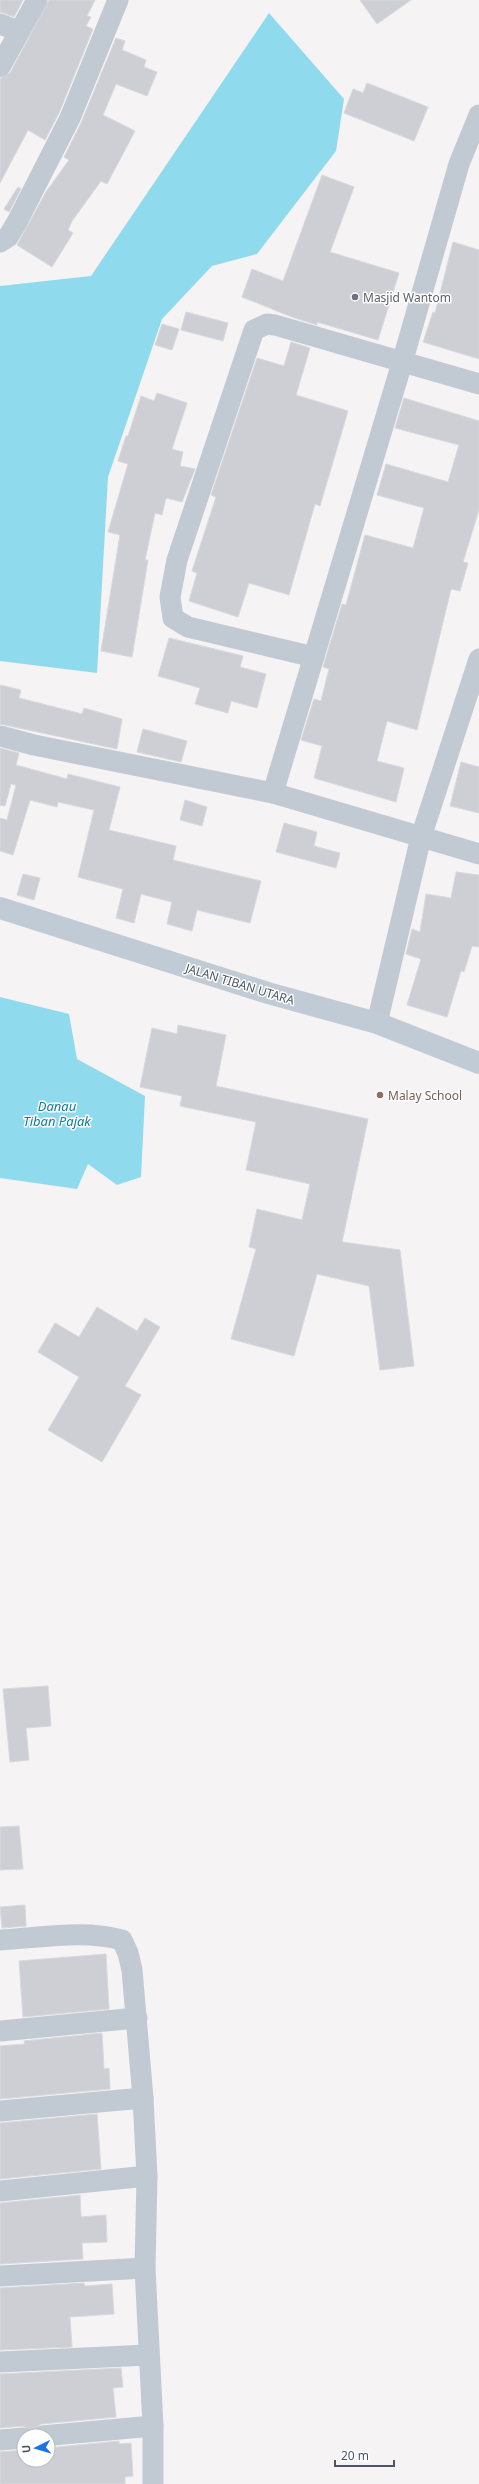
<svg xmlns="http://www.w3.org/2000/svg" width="479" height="2484" viewBox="0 0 479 2484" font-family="'Noto Sans',sans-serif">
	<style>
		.water { fill: #90daee }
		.building { fill: #cdcfd5; stroke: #d7d9de }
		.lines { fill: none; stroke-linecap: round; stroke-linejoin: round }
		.street { stroke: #c1cad2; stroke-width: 21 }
		.secondary { stroke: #c1cbd6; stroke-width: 22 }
		.worship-dot { fill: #6b7280; stroke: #fff; stroke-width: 1.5 }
		.education-dot { fill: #8d6e63; stroke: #fff; stroke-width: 1.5 }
		.labels { text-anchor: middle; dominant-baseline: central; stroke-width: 3; stroke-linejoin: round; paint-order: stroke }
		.worship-label { font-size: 12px; fill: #5b616d; stroke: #fff; text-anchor: start }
		.street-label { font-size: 12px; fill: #4a5661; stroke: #fff }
		.education-label { font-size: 12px; fill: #785e54; stroke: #fff; text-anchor: start }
		.water-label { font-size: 13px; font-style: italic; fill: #0c7c9b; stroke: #fff }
	</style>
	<rect width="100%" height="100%" fill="#f5f3f3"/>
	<!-- water -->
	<g class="water">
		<path d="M 269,13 L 344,99 L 336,151 L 257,254 L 212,266 L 162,319 L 108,477 L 97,673 L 0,661 L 0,286 L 91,276 Z"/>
		<path d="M 0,997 L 69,1014 L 77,1059 L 145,1096 L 141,1177 L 117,1185 L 88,1164 L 77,1189 L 0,1178 Z"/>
	</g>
	<!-- building -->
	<g class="building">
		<path d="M 0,0 L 23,0 L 14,17 L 0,12 Z"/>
		<path d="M 49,0 L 95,0 L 87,16 L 91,17 L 86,26 L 93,29 L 59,113 L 45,140 L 28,130 L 0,183 L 0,79 L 10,73 Z"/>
		<path d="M 360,0 L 411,0 L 377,24 Z"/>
		<path d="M 116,38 L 125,41 L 122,50 L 146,60 L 144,67 L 157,72 L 147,96 L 116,84 L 103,115 L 135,131 L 107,184 L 101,181 L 72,221 L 68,230 L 73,233 L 52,267 L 17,245 L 46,192 L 69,160 L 64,157 L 81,123 Z"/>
		<path d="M 367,83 L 428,107 L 414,141 L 344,113 L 353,89 L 363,93 Z"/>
		<path d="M 322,175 L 354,187 L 330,252 L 399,273 L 378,340 L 317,322 L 317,325 L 292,317 L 242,297 L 252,269 L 283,281 Z"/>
		<path d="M 18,187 L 21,189 L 9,212 L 4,209 Z"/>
		<path d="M 453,242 L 479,250 L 479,359 L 423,342 L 433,312 L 435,313 Z"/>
		<path d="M 186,312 L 228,323 L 223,341 L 181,330 Z"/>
		<path d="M 162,324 L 179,329 L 172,350 L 155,345 Z"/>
		<path d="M 291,342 L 310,348 L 296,395 L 348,411 L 320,506 L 315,504 L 289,595 L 249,583 L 238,617 L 189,601 L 197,573 L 192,571 L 216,497 L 211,495 L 257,358 L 284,366 Z"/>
		<path d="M 157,393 L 187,403 L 172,449 L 183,452 L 180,466 L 195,469 L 182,502 L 166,498 L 162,515 L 155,513 L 145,560 L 148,560 L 132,657 L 101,651 L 120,535 L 108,532 L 128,464 L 118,461 L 126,436 L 128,436 L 141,396 L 154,401 Z"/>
		<path d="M 404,398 L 479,421 L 479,510 L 463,562 L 468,563 L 460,591 L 451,589 L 417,730 L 387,721 L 377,761 L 404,768 L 396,802 L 314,778 L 322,746 L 301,740 L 314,699 L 321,701 L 329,669 L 323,667 L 342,604 L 346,605 L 365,535 L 413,548 L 424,508 L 377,495 L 386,464 L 448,482 L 459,445 L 395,428 Z"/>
		<path d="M 169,638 L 243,656 L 240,667 L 266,674 L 257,708 L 231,701 L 228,713 L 195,704 L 200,688 L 158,676 Z"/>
		<path d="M 0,685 L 21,690 L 19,698 L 82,714 L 84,708 L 122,719 L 117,749 L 0,724 Z"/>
		<path d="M 143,729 L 187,741 L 181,762 L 137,752 Z"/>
		<path d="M 0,748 L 19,753 L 16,765 L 67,779 L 68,774 L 120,787 L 109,830 L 176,846 L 173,860 L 261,881 L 250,923 L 197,910 L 192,931 L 167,924 L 172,902 L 141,894 L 134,923 L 116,918 L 123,889 L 78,877 L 94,810 L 58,802 L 57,807 L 30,800 L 13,855 L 0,851 L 0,818 L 7,820 L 16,785 L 11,784 L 5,806 L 0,805 Z"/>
		<path d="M 461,762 L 479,767 L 479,813 L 450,806 Z"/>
		<path d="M 185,800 L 207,807 L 202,826 L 180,820 Z"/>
		<path d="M 284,823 L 317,832 L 314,846 L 340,853 L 336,868 L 276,852 Z"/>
		<path d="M 456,872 L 479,875 L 479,947 L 472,946 L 464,972 L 461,971 L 447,1017 L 407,1005 L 421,959 L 406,954 L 412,929 L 420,932 L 426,894 L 451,898 Z"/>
		<path d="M 23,874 L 40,878 L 34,900 L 17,895 Z"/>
		<path d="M 178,1025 L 226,1035 L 216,1086 L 368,1119 L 342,1242 L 400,1250 L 414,1366 L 380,1370 L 369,1286 L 317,1274 L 294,1356 L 231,1339 L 256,1249 L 249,1247 L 257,1209 L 302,1220 L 310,1184 L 246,1170 L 256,1122 L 180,1106 L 182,1096 L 140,1087 L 152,1028 L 177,1034 Z"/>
		<path d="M 97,1307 L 137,1331 L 145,1318 L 160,1327 L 125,1386 L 141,1395 L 102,1462 L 48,1430 L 79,1377 L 38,1352 L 55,1323 L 79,1337 Z"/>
		<path d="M 48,1686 L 51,1726 L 26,1728 L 29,1760 L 10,1762 L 3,1689 Z"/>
		<path d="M 19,1826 L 23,1869 L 0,1870 L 0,1827 Z"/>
		<path d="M 25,1905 L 26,1926 L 2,1928 L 0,1907 Z"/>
		<path d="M 106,1954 L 109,2009 L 23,2017 L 19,1961 Z"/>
		<path d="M 102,2033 L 104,2069 L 109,2068 L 110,2089 L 0,2099 L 0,2046 L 25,2044 L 24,2041 Z"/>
		<path d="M 97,2114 L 101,2169 L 0,2179 L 0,2123 Z"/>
		<path d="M 80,2195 L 81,2217 L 106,2215 L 107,2242 L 82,2243 L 83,2259 L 0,2264 L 0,2203 Z"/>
		<path d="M 84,2283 L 85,2286 L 112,2284 L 114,2314 L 70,2317 L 72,2347 L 0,2350 L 0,2288 Z"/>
		<path d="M 121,2368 L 123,2387 L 113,2388 L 116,2417 L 41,2424 L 32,2430 L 23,2426 L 0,2428 L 0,2374 Z"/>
		<path d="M 119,2441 L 119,2444 L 131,2443 L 133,2476 L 125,2477 L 125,2484 L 0,2484 L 0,2452 L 24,2450 L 24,2460 L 48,2460 L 48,2448 Z"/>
	</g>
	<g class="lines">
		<!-- street -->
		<g class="street">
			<path d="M 0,24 L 18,31"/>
			<path d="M 0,67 L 37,0"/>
			<path d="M 479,115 L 459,164 L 402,363 L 273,793 L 479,854"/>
			<path d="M 0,242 L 8,237 L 17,222 L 70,118 L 118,0"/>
			<path d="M 314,657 L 188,627 L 173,618 L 170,597 L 177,560 L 254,330 L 267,324 L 275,325 L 479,384"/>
			<path d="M 0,736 L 34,745 L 273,793"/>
			<path d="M 377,1023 L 421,837 L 479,659"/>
			<path d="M 0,1940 C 39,1938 84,1929 122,1940 L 128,1953 L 132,1970 L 143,2098 L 147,2176 L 145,2268 L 153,2426 L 153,2484"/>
			<path d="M 0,2031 L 137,2018"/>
			<path d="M 0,2111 L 143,2098"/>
			<path d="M 0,2191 L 147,2176"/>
			<path d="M 0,2276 L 145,2268"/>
			<path d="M 0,2362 L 148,2355"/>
			<path d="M 42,2436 L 153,2426"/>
			<path d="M 0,2440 L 24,2438"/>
		</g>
		<!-- secondary -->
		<path class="secondary" d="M 0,908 L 268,993 L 377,1023 L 479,1063"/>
	</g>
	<!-- markers -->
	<circle class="worship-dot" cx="355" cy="297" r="4"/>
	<circle class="education-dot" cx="380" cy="1095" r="4"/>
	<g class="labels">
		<!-- worship labels -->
		<g class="worship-label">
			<text x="363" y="297">Masjid Wantom</text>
		</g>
		<!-- street labels -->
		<g class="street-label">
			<text transform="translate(240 984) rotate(17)">JALAN TIBAN UTARA</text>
		</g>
		<!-- education labels -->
		<g class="education-label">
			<text x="388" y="1095">Malay School</text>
		</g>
		<!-- water labels -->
		<g class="water-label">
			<text x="57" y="1106">Danau<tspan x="57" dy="15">Tiban Pajak</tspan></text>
		</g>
	</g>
	<!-- north arrow -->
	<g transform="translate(36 2448) rotate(265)"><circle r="19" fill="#ffffff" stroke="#b7bbc0"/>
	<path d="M0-3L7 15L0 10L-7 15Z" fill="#1a73e8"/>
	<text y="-6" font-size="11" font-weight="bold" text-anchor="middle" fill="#4a5661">U</text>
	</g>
	<!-- scale -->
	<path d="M335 2460v6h59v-6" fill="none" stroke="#4a5661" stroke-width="2"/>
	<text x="341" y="2460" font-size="12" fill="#4a5661" stroke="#ffffff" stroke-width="3" paint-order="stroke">20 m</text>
</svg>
